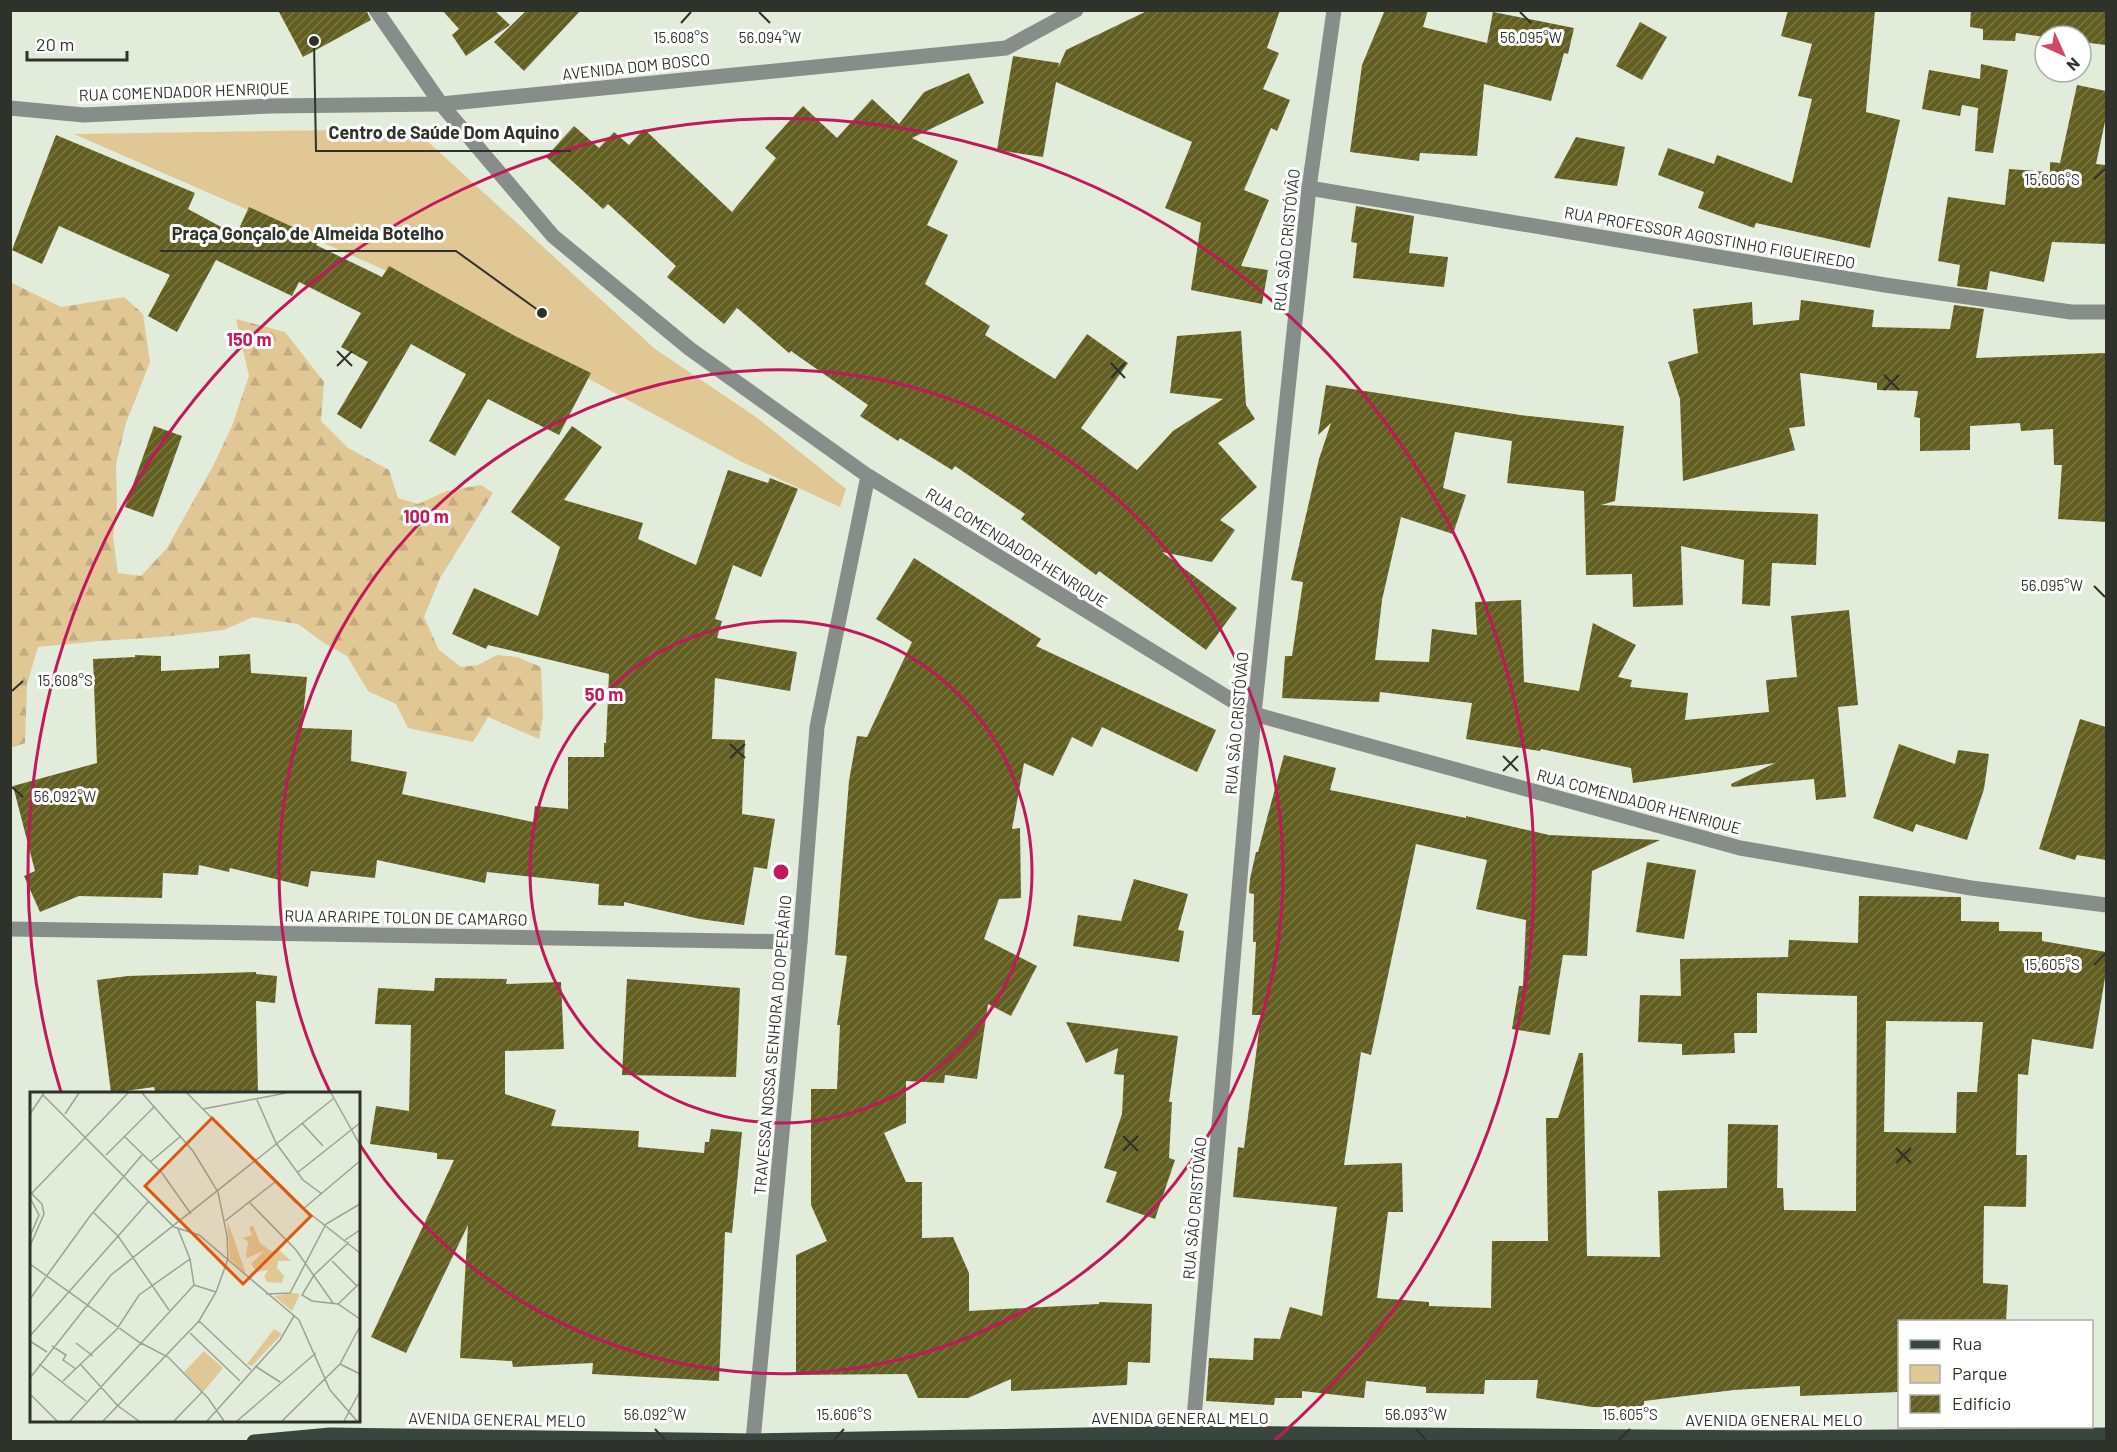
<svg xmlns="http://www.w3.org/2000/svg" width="2117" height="1452" viewBox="0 0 2117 1452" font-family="Barlow,sans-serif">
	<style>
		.forest { fill: url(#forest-firs) }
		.green { fill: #e1c794 }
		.building { fill: url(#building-hatch); fill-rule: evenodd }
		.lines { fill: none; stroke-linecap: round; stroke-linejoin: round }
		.minor { stroke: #878e89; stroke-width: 15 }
		.major { stroke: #39463d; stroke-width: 15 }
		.ticks { fill: none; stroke: #2e322b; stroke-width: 2 }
		.ring { fill: none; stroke: #c2185b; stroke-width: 3 }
		.labels { text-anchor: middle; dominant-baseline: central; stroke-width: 6; stroke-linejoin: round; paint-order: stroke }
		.street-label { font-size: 16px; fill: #2e322b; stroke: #fff }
		.inset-road { fill: none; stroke: #9aa294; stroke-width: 1.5 }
		.view { fill: #df570e; fill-opacity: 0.15; stroke: #df570e; stroke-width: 3 }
		.inset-edge { fill: none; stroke: #2e322b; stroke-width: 3 }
		.ticks-label { font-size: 15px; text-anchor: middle; fill: #2e322b; stroke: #fff; stroke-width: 6; stroke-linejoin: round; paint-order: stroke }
		.centre { fill: #c2185b; stroke: #fff; stroke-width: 3 }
		.ring-label { font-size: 18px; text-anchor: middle; font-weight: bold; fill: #c2185b; stroke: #fff; stroke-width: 6; stroke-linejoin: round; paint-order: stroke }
		.leader { fill: none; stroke: #2e322b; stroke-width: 2 }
		.callout-dot { fill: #2e322b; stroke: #fff; stroke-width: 2 }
		.callout-label { font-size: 18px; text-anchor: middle; font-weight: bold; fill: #2e322b; stroke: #fff; stroke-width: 6; stroke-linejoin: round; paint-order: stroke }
	</style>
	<defs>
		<pattern id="forest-firs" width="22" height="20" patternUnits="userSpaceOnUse" patternTransform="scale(1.5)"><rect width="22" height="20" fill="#e1c794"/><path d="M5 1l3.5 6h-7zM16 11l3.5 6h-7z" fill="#c1ab80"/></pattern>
		<pattern id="building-hatch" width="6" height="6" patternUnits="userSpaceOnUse" patternTransform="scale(1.5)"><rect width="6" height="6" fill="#615e20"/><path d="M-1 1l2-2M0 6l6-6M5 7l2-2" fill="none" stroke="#797748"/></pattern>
	</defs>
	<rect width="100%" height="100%" fill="#e2ecda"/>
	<!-- forest -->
	<path class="forest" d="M 10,282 L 61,307 L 124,297 L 143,314 L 150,362 L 126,423 L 116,464 L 117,508 L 113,537 L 118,573 L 141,576 L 167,548 L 213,466 L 232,426 L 249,376 L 236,319 L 285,332 L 324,382 L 321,421 L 348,448 L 389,470 L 398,498 L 418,504 L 447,491 L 481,485 L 493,493 L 440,578 L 424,617 L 439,650 L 461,667 L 478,665 L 497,655 L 517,657 L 541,667 L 543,716 L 539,739 L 488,717 L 473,742 L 408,728 L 396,704 L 368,691 L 347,656 L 324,643 L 298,624 L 253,617 L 224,630 L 162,637 L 100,641 L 38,647 L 27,684 L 25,743 L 11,748 Z"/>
	<!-- green -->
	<path class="green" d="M 414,129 L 655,349 L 756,417 L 846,489 L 840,507 L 742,462 L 401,277 L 74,134 Z"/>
	<!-- building -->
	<g class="building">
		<path d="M 278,10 L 366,10 L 371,20 L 303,57 Z"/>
		<path d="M 442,10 L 494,10 L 510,25 L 466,56 L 452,35 L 459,29 Z"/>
		<path d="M 527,10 L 581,10 L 524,71 L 494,42 Z"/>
		<path d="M 1149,10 L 1280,10 L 1267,48 L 1279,53 L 1263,89 L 1290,100 L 1277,131 L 1271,128 L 1244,190 L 1269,200 L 1241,266 L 1268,270 L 1262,304 L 1191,290 L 1201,223 L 1165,208 L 1192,142 L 1056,82 L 1043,157 L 997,150 L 1013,56 L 1059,63 L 1058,68 L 1066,50 Z"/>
		<path d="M 1385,10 L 1428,10 L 1423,27 L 1487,43 L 1493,12 L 1574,28 L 1568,54 L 1564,53 L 1551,101 L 1484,84 L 1477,156 L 1420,153 L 1419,161 L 1350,152 L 1362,65 Z"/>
		<path d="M 1788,10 L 1875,10 L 1866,112 L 1900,120 L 1870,248 L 1756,223 L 1754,228 L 1698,208 L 1704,192 L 1658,175 L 1668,148 L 1714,164 L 1717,155 L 1792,183 L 1812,99 L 1798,96 L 1812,44 L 1781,36 Z"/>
		<path d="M 1971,10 L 2106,10 L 2106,45 L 2081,42 L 2081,36 L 2045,37 L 2016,33 L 2015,41 L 1983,40 L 1983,29 L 1970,27 Z"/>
		<path d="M 1640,22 L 1667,37 L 1642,80 L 1616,66 Z"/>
		<path d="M 1981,64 L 2008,70 L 1993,153 L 1975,151 L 1978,108 L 1962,105 L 1960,116 L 1922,109 L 1929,70 L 1980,79 Z"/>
		<path d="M 969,73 L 984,103 L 912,138 L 958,161 L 927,225 L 948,235 L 925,284 L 990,326 L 985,335 L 1055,379 L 1087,334 L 1128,363 L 1081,428 L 1137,470 L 1173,431 L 1223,399 L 1170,393 L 1177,336 L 1241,331 L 1246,405 L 1255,419 L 1218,443 L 1257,487 L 1220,520 L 1235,530 L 1212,562 L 1162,552 L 1237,608 L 1206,650 L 1099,571 L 1096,575 L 1021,519 L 1025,514 L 955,466 L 952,470 L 900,438 L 898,441 L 860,416 L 868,405 L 791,351 L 789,353 L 737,308 L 724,324 L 667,277 L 676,266 L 608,204 L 603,209 L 546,157 L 574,126 L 599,148 L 614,132 L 629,145 L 644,129 L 732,212 L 776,158 L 765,148 L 803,106 L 837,138 L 872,99 L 899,124 L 924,92 Z"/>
		<path d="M 2077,85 L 2106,91 L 2106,117 L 2096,164 L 2106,165 L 2106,244 L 2052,242 L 2044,282 L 1990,271 L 1987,290 L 1957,286 L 1960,265 L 1938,261 L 1948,197 L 2005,205 L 2009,169 L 2050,172 L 2050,162 L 2060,163 Z"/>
		<path d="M 56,135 L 195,193 L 188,209 L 236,235 L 249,207 L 319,239 L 316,245 L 382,277 L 389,266 L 515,336 L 591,373 L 559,435 L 488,399 L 455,456 L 429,441 L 466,374 L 411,344 L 361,429 L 337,414 L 368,362 L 341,347 L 361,313 L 299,282 L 292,296 L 216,260 L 177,332 L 148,316 L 170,275 L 59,226 L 42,264 L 12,250 Z"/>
		<path d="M 1576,137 L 1625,147 L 1617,186 L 1554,178 Z"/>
		<path d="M 1356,206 L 1414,216 L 1409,253 L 1448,257 L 1444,287 L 1353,278 L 1357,243 L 1351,242 Z"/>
		<path d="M 1801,300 L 1874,310 L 1872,327 L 1950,329 L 1954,305 L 1984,309 L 1976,358 L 2106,353 L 2106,522 L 2058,519 L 2062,465 L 2054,465 L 2053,429 L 2021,431 L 2020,423 L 1970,426 L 1970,450 L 1920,451 L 1920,418 L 1914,417 L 1918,391 L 1877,390 L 1877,383 L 1800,373 L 1805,426 L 1789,428 L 1795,450 L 1683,481 L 1680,399 L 1668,362 L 1698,353 L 1693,309 L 1752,302 L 1753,325 L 1799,320 Z"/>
		<path d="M 1326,385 L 1520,415 L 1624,426 L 1615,501 L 1601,505 L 1818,514 L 1816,565 L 1772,563 L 1770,606 L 1742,604 L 1744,560 L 1681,546 L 1683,605 L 1633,607 L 1632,574 L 1586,575 L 1584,491 L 1507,483 L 1512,441 L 1455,432 L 1443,488 L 1466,495 L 1453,534 L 1401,517 L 1382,600 L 1375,660 L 1429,662 L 1432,629 L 1477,635 L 1475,602 L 1521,600 L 1524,682 L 1579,691 L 1593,623 L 1636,645 L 1618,677 L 1632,680 L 1630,687 L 1688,693 L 1685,720 L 1769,712 L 1766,680 L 1797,677 L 1791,616 L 1849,610 L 1858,705 L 1838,707 L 1846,797 L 1816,800 L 1814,779 L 1732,787 L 1731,784 L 1775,763 L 1633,783 L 1631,768 L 1541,749 L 1540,751 L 1466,739 L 1472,703 L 1380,692 L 1379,702 L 1282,698 L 1285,656 L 1292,656 L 1303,582 L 1291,580 L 1319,459 L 1331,423 L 1318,435 Z"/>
		<path d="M 154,426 L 182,436 L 153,517 L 125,507 Z"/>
		<path d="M 572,426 L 602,447 L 564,500 L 643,523 L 638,539 L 696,565 L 728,470 L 768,483 L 770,478 L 798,489 L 761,577 L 733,565 L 715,619 L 722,621 L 717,638 L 797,652 L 790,691 L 715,678 L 712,739 L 745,740 L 742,814 L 775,819 L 767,869 L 754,867 L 744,925 L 700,919 L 624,902 L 624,906 L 598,905 L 599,884 L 487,872 L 485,883 L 377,860 L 375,878 L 311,871 L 308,887 L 230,868 L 229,872 L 199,865 L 198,875 L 163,873 L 162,898 L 79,896 L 40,912 L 24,876 L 35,871 L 13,786 L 97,763 L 93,659 L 135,657 L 135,655 L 161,656 L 161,671 L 219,668 L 219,656 L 250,654 L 251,673 L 307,677 L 302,728 L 352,730 L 351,761 L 407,772 L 402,794 L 533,822 L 535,806 L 568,809 L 568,757 L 604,757 L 604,743 L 606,743 L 609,674 L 488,645 L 486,649 L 452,634 L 474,588 L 538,616 L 560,547 L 511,512 Z"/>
		<path d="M 914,558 L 1041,639 L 1036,646 L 1216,730 L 1197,772 L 1102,727 L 1092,747 L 1072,737 L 1053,776 L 1024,763 L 1012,829 L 1020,828 L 1021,898 L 999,899 L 984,939 L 1037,966 L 1011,1016 L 988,1004 L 977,1079 L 945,1075 L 944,1083 L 906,1081 L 906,1123 L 884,1133 L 906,1182 L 922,1182 L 922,1238 L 953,1237 L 969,1273 L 969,1311 L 1099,1304 L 1099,1302 L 1152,1304 L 1150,1363 L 1128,1362 L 1127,1385 L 1011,1391 L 1011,1379 L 968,1398 L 918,1398 L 907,1374 L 796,1375 L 796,1255 L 827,1241 L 811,1205 L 811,1089 L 837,1089 L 840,1025 L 837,1025 L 847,956 L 835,955 L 849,781 L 857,736 L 867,737 L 912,642 L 876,619 Z"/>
		<path d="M 2080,719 L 2106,727 L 2106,860 L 2077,855 L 2075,860 L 2039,849 Z"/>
		<path d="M 1899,744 L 1955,764 L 1958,750 L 1989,754 L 1984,789 L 1967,840 L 1916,824 L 1913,832 L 1873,818 Z"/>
		<path d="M 1284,755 L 1336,768 L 1330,790 L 1466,818 L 1466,816 L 1549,835 L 1660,840 L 1592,871 L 1587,956 L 1563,955 L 1550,1035 L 1512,1029 L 1519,986 L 1523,986 L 1526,920 L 1476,909 L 1487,860 L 1416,844 L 1371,1055 L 1361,1052 L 1344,1165 L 1402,1163 L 1403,1212 L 1388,1212 L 1377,1298 L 1429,1302 L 1429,1306 L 1491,1308 L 1492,1241 L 1548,1241 L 1546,1118 L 1558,1118 L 1579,1053 L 1583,1053 L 1587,1256 L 1660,1257 L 1658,1191 L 1727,1188 L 1728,1124 L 1778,1125 L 1777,1188 L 1783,1188 L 1784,1210 L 1856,1211 L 1857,996 L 1757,993 L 1757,1033 L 1734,1033 L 1735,1053 L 1682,1055 L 1682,1044 L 1638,1042 L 1640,995 L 1681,996 L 1680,959 L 1788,957 L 1789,940 L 1858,943 L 1859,896 L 1961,897 L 1961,921 L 1999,922 L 1999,931 L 2042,932 L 2042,941 L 2106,952 L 2106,972 L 2093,1049 L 2032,1039 L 2028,1075 L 2018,1074 L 2016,1155 L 2027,1155 L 2026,1207 L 1984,1206 L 1983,1283 L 2008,1285 L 2006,1322 L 1899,1322 L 1899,1392 L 1800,1396 L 1800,1386 L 1734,1390 L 1644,1401 L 1644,1408 L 1592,1407 L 1536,1398 L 1538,1380 L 1485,1380 L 1484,1394 L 1426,1393 L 1426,1387 L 1366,1381 L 1364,1398 L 1302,1391 L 1302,1398 L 1275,1398 L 1274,1405 L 1206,1401 L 1209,1358 L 1253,1360 L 1254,1338 L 1280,1339 L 1290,1307 L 1322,1316 L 1337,1207 L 1233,1197 L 1238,1147 L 1244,1148 L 1261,1015 L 1252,1015 L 1256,942 L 1253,942 L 1254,894 L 1249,893 L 1250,879 L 1256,852 L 1258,852 ZM 1886,1021 L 1983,1022 L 1977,1092 L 1957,1092 L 1956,1133 L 1884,1132 Z"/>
		<path d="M 1647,862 L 1696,870 L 1684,939 L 1636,932 Z"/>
		<path d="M 1134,879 L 1188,894 L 1178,930 L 1184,931 L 1179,962 L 1073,946 L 1078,915 L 1121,921 Z"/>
		<path d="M 256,972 L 256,974 L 277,976 L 275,1003 L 256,1001 L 258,1094 L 156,1094 L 154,1087 L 111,1093 L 97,980 L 128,976 Z"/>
		<path d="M 435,978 L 507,979 L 506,984 L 561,982 L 564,1049 L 505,1051 L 505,1094 L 556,1110 L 551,1126 L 639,1131 L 638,1147 L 704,1153 L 705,1142 L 709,1142 L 711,1129 L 742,1132 L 732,1233 L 725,1232 L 719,1381 L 592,1374 L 593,1363 L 513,1367 L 512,1361 L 460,1358 L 468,1225 L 406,1353 L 371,1337 L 454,1160 L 437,1159 L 437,1153 L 370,1144 L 376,1106 L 409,1111 L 411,1025 L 375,1024 L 378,988 L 434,991 Z"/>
		<path d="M 627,979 L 740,988 L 736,1077 L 622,1075 Z"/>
		<path d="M 1066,1022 L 1178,1036 L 1169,1102 L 1172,1102 L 1169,1158 L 1175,1160 L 1155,1219 L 1106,1202 L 1117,1172 L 1104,1168 L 1122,1114 L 1124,1075 L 1114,1074 L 1118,1048 L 1086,1063 Z"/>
	</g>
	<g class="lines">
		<!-- minor -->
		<g class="minor">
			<path d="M 376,10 L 441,104 L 553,236 L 690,349 L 868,476 L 1254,714 L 1740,848 L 1971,888 L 2106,905"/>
			<path d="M 10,108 L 84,115 L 272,106 L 441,104 L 1006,48 L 1076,10"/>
			<path d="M 1309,188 L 1885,285 L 2071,312 L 2106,312"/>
			<path d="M 10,929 L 800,942"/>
			<path d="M 753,1441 L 800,942 L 817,727 L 868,476"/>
			<path d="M 1192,1442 L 1254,714 L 1309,188 L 1334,10"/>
		</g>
		<!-- major -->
		<path class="major" d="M 254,1442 L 330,1435 L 753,1441 L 1192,1433 L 1769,1438 L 2106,1435"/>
	</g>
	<!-- ticks -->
	<path class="ticks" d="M 759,12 L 770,23M 1520,12 L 1531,23M 681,23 L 691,12M 2094,179 L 2105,169M 337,351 L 352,366M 1111,363 L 1125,378M 337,366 L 352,351M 1884,375 L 1899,390M 1111,378 L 1125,363M 1884,390 L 1899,375M 2094,586 L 2105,597M 12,691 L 23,681M 730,744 L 745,758M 1503,756 L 1518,771M 730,758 L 745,744M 1503,771 L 1518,756M 12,787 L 23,797M 2094,965 L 2105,954M 1123,1136 L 1138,1151M 1896,1148 L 1911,1163M 1123,1151 L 1138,1136M 1896,1163 L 1911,1148M 655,1429 L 665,1440M 1416,1429 L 1426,1440M 834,1440 L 844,1429M 1619,1440 L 1630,1429"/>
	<!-- distance rings -->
	<g class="ring">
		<circle cx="781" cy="872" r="251"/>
		<path d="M330 1092A502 502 0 1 1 360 1145"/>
		<path d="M61 1092A753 753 0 1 1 1275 1440"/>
	</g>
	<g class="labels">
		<!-- street labels -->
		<g class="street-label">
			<text transform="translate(636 66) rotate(-6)">AVENIDA DOM BOSCO</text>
			<text transform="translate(184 91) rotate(-2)">RUA COMENDADOR HENRIQUE</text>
			<text transform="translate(1710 237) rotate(10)">RUA PROFESSOR AGOSTINHO FIGUEIREDO</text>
			<text transform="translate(1286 240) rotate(-84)">RUA SÃO CRISTÓVÃO</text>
			<text transform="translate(1017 547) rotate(32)">RUA COMENDADOR HENRIQUE</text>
			<text transform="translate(1236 723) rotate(-85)">RUA SÃO CRISTÓVÃO</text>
			<text transform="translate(1639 801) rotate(15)">RUA COMENDADOR HENRIQUE</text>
			<text transform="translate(406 917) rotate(1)">RUA ARARIPE TOLON DE CAMARGO</text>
			<text transform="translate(772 1045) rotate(-85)">TRAVESSA NOSSA SENHORA DO OPERÁRIO</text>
			<text transform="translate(1194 1208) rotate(-85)">RUA SÃO CRISTÓVÃO</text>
			<text x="1180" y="1417">AVENIDA GENERAL MELO</text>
			<text transform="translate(497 1419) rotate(1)">AVENIDA GENERAL MELO</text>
			<text x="1774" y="1419">AVENIDA GENERAL MELO</text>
		</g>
	</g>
	<!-- overview -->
	<g transform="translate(30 1092)">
		<rect width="330" height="330" fill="#e2ecda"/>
		<path d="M 223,133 L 230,151 L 242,160 L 248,157 L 261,169 L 248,169 L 247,176 L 254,184 L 252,191 L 237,190 L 234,185 L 238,178 L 227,180 L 221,172 L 234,159 L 217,166 L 216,163 L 218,150 L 213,146 L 222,143 L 219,136 Z" fill="#e1c794"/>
		<path d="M 197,130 L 200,136 L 216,182 L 200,167 ZM 270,202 L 262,219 L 244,204 L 263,201 ZM 244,237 L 252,242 L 222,274 L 217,272 ZM 174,259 L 193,276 L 173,300 L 154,280 Z" fill="#e1c794"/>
		<path class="inset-road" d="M 157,1 L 265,110 L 330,161M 301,1 L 330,53M 13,3 L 144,135 L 169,143 L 269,228 L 300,298 L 327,329M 227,8 L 246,51 L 273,88 L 292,102M 173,17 L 256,1M 0,22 L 14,1M 35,22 L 49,1M 272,31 L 293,54M 94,44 L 132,81 L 161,122M 76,63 L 125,14M 120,70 L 151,44M 267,81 L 330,31M 0,100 L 12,112 L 14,122 L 0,154M 2,101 L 98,1M 0,106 L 9,123 L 0,144M 220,111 L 266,158 L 303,211M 273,117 L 330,69M 64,121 L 88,144 L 139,218M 195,129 L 245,90M 148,137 L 160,167 L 164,193M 315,148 L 330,138M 319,150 L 284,183 L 272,203 L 282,209 L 308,212 L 330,227M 302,169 L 327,194M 0,172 L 109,250 L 138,265 L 178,306 L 194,329M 164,193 L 186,200M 236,202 L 260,201 L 296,132 L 330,112M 0,207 L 60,124 L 112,63M 308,212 L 330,191M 169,229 L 221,278M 160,241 L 210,289M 0,244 L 119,109M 0,249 L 17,260M 46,251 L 63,264M 22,254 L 36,263 L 33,268 L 46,277M 9,272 L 56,309M 310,272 L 330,282M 51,273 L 88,314 L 109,329M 225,274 L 250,290M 0,286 L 81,183 L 303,7M 33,289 L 87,237 L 109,203 L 160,167M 0,302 L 27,329M 40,329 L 164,193M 73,329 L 169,229 L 186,200 L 198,167 L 197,144 L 188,100 L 163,59 L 112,1M 144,329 L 172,300M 177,329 L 250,248 L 264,224M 207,329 L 286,261M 252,329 L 310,272 L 330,234M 314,329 L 330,299"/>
		<path class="view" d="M 182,26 L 281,124 L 213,192 L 115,94 Z"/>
		<rect width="330" height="330" class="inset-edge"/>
	</g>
	<g class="ticks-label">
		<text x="681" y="43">15.608°S</text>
		<text x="770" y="43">56.094°W</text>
		<text x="1531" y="43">56.095°W</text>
		<text x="2052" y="185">15.606°S</text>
		<text x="2052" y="591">56.095°W</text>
		<text x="65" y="686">15.608°S</text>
		<text x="65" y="802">56.092°W</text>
		<text x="2052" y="970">15.605°S</text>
		<text x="844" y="1420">15.606°S</text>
		<text x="1630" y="1420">15.605°S</text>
		<text x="655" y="1420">56.092°W</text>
		<text x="1416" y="1420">56.093°W</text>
	</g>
	<circle cx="781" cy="872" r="9" class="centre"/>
	<g class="ring-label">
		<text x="249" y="346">150 m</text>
		<text x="426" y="523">100 m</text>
		<text x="604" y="701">50 m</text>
	</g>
	<!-- callouts -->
	<path class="leader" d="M314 41L316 151H571M542 313L456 251H160"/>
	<g class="callout-dot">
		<circle cx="314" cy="41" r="6"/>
		<circle cx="542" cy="313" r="6"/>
	</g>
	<g class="callout-label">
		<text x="444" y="139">Centro de Saúde Dom Aquino</text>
		<text x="308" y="240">Praça Gonçalo de Almeida Botelho</text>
	</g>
	<!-- border -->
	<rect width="2117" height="1452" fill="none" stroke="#2e322b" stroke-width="24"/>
	<!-- legend -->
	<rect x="1898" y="1320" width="195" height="108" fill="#ffffff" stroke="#abadaa" stroke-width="1.5"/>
	<rect x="1910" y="1340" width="30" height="9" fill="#39463d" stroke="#abadaa" stroke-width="1.5"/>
	<text x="1952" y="1350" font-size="18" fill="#2e322b">Rua</text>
	<rect x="1910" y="1365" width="30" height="18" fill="#e1c794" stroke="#abadaa" stroke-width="1.5"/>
	<text x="1952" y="1380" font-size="18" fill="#2e322b">Parque</text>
	<rect x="1910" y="1395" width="30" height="18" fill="url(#building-hatch)" stroke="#abadaa" stroke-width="1.5"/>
	<text x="1952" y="1410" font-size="18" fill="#2e322b">Edifício</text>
	<!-- north arrow -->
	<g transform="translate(2063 54) rotate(135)"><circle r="28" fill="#ffffff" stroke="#abadaa" stroke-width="1.5"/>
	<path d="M0-4.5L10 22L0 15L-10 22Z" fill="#d44566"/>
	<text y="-9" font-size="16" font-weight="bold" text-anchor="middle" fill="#2e322b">N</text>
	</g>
	<!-- scale -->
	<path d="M27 51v9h100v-9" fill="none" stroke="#2e322b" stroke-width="3"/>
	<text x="36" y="51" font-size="18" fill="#2e322b" stroke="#ffffff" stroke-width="4.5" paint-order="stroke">20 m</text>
</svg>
